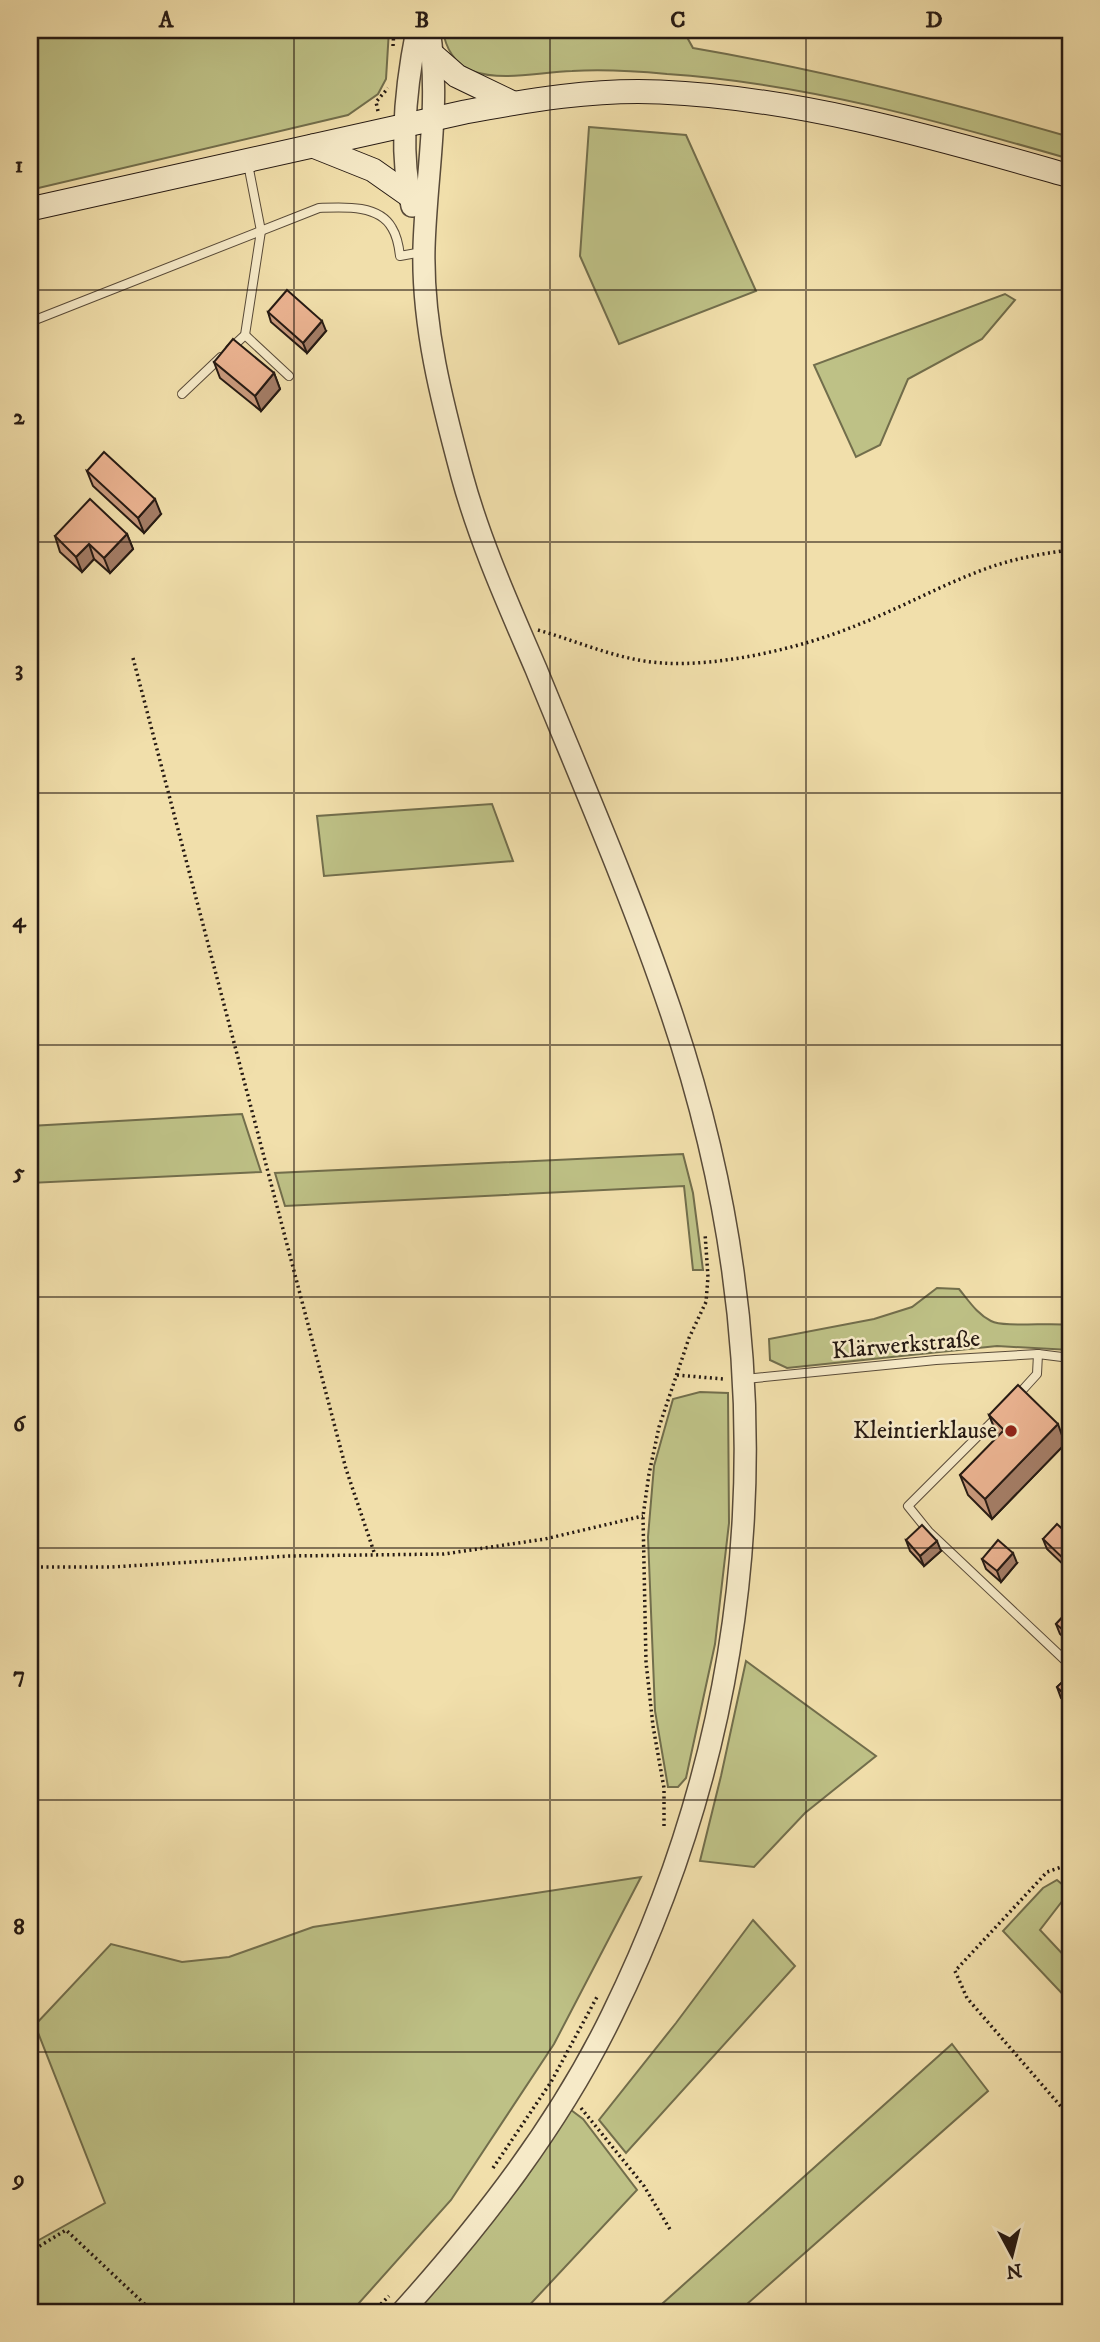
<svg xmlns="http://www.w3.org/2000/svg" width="1100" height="2342" viewBox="0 0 1100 2342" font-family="'IM FELL DW Pica',serif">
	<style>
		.green { fill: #bec186; stroke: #726e4c; stroke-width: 2 }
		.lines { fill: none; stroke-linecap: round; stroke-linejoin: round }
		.service-casing { stroke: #594b39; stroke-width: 10 }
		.tertiary-casing { stroke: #594b39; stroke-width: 24 }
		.secondary-casing { stroke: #261a13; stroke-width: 25 }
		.path { stroke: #261a13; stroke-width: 3.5; stroke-dasharray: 2 3.5; stroke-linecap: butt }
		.service { stroke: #f6eac8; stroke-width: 8 }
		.tertiary { stroke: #f6eac8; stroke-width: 21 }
		.secondary { stroke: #f6eac8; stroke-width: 23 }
		.wall { fill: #ca9a7d; stroke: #261a13; stroke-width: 2 }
		.shaded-wall { fill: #a47d66; stroke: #261a13; stroke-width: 2 }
		.building { fill: #ebb391; stroke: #261a13; stroke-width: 2 }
		.grid { fill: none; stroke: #261a13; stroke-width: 2; stroke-opacity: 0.55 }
		.poi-dot { fill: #8f2418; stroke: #f6eac8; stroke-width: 2.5 }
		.labels { text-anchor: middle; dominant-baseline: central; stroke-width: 5; stroke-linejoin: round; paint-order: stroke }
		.street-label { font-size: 24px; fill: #261a13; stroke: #f6eac8 }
		.poi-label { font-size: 24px; fill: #261a13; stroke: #f6eac8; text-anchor: end }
		.neatline { fill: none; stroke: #261a13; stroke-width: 2.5 }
		.grid-label { font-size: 23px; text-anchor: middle; font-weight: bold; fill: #261a13 }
	</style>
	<rect width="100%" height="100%" fill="#f1dfab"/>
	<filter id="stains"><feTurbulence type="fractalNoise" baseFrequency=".00286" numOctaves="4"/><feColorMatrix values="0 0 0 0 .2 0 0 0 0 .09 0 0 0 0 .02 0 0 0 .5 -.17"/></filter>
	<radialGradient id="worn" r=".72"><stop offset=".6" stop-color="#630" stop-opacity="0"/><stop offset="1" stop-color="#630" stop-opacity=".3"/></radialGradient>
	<!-- green -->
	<g class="green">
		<path d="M 30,30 L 389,30 L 386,79 L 378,94 L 348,115 L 30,190 Z"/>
		<path d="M 443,30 L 683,30 L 693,48 C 821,70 946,101 1070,137 L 1070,159 C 938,121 804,83 667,74 C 636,71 603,69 572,71 C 539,72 503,82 472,71 C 455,65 445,47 443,30 Z"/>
		<path d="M 589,127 L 686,135 L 756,291 L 619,344 L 580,256 Z"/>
		<path d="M 1005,294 L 1015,300 L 982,339 L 908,379 L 880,445 L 856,457 L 814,365 Z"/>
		<path d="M 492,804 L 513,861 L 324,876 L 317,816 Z"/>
		<path d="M 242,1114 L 261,1172 L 30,1183 L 30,1126 Z"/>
		<path d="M 683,1154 L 693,1193 L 703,1270 L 693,1270 L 684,1186 L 285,1206 L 275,1173 Z"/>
		<path d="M 937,1288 L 959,1289 C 969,1301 977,1314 991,1321 C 1004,1328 1051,1322 1070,1325 L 1070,1350 L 997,1346 L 787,1368 L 770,1360 L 769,1339 L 874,1319 L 912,1307 Z"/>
		<path d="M 700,1392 L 728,1393 L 729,1523 L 715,1644 L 686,1778 L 678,1787 L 668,1787 L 655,1711 L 648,1537 L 654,1466 L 673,1399 Z"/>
		<path d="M 746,1661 L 876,1756 L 805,1813 L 754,1867 L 700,1861 L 721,1776 Z"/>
		<path d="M 641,1877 L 554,2044 L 451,2200 L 351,2312 L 30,2312 L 30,2245 L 105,2203 L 35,2025 L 111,1944 L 182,1962 L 229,1957 L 313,1927 Z"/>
		<path d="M 1057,1880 L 1070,1891 L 1040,1930 L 1070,1962 L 1070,2002 L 1003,1931 L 1043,1888 Z"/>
		<path d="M 753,1920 L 795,1966 L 626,2153 L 599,2120 L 676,2023 Z"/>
		<path d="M 952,2044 L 988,2091 L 738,2312 L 653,2312 Z"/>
		<path d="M 571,2110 L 583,2119 L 637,2190 L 523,2312 L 415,2312 L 461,2260 L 523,2182 Z"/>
	</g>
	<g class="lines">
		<!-- service casing -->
		<g class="service-casing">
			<g id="service">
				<path d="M 30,322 L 319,208 C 342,207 379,204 392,228 C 397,236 399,247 400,256 L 422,252"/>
				<path d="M 245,335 L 289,376"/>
				<path d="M 230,349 L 245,335 L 261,231 L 248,164"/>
				<path d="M 182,394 L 221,357"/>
				<path d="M 745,1379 L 936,1360 L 1038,1354 L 1070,1358"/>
				<path d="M 1017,1396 L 1037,1374 L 1038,1354"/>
				<path d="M 998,1416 L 908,1506 L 929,1532 L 1070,1665"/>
			</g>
		</g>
		<!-- tertiary casing -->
		<g class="tertiary-casing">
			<g id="tertiary">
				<path d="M 412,206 C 398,150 406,85 417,30"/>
				<path d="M 402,2312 C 483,2222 559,2124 612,2015 C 770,1693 785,1346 670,1009 C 631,894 582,782 536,669 C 509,606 480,542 462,476 C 442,402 422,325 424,248 C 426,175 441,102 429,30"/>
			</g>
		</g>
		<!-- secondary casing -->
		<g class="secondary-casing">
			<g id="secondary">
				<path d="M 433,55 L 457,76 L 513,103"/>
				<path d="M 313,146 L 373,170 L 410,196"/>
				<path d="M 30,209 L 465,112 C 529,100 595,89 660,92 C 801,98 936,138 1070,176"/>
			</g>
		</g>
		<!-- path -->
		<g class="path">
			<path d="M 393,46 L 394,30"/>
			<path d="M 378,111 L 376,102 L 388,88"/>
			<path d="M 1067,550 L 1070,563"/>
			<path d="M 538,630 C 580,642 618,660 662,663 C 720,667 801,648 855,626 C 896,610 936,588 977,572 C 1007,560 1038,554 1070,550"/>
			<path d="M 133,658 L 346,1469 L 375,1555"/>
			<path d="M 677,1375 L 723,1379"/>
			<path d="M 30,1567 L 112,1567 L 289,1556 L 444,1554 L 545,1539 L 643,1516"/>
			<path d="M 664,1826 L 664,1788 L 653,1726 L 646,1662 L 643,1516 L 649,1474 L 659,1427 L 689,1338 L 706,1302 L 708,1277 L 705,1233"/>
			<path d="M 1070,1864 L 1047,1872 L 955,1971 L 967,1998 L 1070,2117"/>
			<path d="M 581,2108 L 644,2186 L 671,2231"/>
			<path d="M 493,2168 L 551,2082 L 598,1995"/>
			<path d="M 30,2252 L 66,2230 L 153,2312"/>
			<path d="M 373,2312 L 389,2296"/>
		</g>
		<!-- service -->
		<use href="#service" class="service"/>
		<!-- tertiary -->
		<use href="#tertiary" class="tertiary"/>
		<!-- secondary -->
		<use href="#secondary" class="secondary"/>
	</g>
	<!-- wall -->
	<g class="wall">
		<path d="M 268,312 L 326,331 L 307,353 L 271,322 Z"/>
		<path d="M 214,362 L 274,373 L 280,389 L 261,411 L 220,378 Z"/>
		<path d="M 87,471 L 161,514 L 144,533 L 93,486 Z"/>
		<path d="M 127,534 L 133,549 L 110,573 L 94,559 L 82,572 L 60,552 L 55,536 Z"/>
		<path d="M 989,1415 L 1065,1444 L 992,1519 L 968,1495 L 960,1475 L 998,1437 Z"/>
		<path d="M 1070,1536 L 1070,1571 L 1047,1549 L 1043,1539 Z"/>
		<path d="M 906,1540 L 941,1551 L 924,1566 L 910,1551 Z"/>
		<path d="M 982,1559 L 1017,1563 L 1001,1582 L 986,1569 Z"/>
		<path d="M 1070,1609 L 1070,1643 L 1060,1634 L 1056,1624 Z"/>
		<path d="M 1070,1675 L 1070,1708 L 1061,1698 L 1057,1687 Z"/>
	</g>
	<!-- shaded-wall -->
	<g class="shaded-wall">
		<path d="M 322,321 L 326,331 L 307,353 L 303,343 Z"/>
		<path d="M 274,373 L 280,389 L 261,411 L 255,396 Z"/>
		<path d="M 155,499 L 161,514 L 144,533 L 138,518 Z"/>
		<path d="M 127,534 L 133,549 L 110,573 L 104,558 Z"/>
		<path d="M 89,544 L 94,559 L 82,572 L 76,557 Z"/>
		<path d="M 1058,1424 L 1065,1444 L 992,1519 L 985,1499 Z"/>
		<path d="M 937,1541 L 941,1551 L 924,1566 L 920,1556 Z"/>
		<path d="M 1013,1553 L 1017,1563 L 1001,1582 L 997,1571 Z"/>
	</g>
	<!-- building -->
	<g class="building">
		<path d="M 287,290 L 322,321 L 303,343 L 268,312 Z"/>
		<path d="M 233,339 L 274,373 L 255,396 L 214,362 Z"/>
		<path d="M 104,452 L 155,499 L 138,518 L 87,471 Z"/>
		<path d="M 90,499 L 127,534 L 104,558 L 89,544 L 76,557 L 55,536 Z"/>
		<path d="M 1018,1385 L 1058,1424 L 985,1499 L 960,1475 L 1004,1430 L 989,1415 Z"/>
		<path d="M 1057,1524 L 1070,1536 L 1070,1565 L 1043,1539 Z"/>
		<path d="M 922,1525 L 937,1541 L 920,1556 L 906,1540 Z"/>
		<path d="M 998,1540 L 1013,1553 L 997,1571 L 982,1559 Z"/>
		<path d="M 1070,1609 L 1070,1636 L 1056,1624 Z"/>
		<path d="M 1070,1675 L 1070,1701 L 1057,1687 Z"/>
	</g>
	<!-- grid -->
	<path class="grid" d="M 294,30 L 294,2312M 550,30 L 550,2312M 806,30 L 806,2312M 30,290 L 1070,290M 30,542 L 1070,542M 30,793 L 1070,793M 30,1045 L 1070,1045M 30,1297 L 1070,1297M 30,1548 L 1070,1548M 30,1800 L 1070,1800M 30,2052 L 1070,2052"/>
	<!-- markers -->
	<circle class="poi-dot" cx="1011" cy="1431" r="7"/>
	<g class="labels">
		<!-- street labels -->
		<g class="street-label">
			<text transform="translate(906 1345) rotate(-5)">Klärwerkstraße</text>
		</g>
		<!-- poi labels -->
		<g class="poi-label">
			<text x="997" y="1431">Kleintierklause</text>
		</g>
	</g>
	<!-- margin -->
	<rect width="1100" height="2342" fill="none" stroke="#f1dfab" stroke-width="77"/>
	<!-- north arrow -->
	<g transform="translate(1012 2255) rotate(173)" stroke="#f6eac8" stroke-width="5" paint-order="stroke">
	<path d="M0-5L12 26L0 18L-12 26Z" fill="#261a13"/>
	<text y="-10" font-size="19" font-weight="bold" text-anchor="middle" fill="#261a13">N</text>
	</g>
	<rect x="38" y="38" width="1024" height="2266" class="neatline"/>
	<g class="grid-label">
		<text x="166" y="27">A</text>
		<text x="422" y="27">B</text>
		<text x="678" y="27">C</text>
		<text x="934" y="27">D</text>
		<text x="19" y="172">1</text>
		<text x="19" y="424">2</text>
		<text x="19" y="676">3</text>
		<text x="19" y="927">4</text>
		<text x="19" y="1179">5</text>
		<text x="19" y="1431">6</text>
		<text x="19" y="1682">7</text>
		<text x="19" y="1934">8</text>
		<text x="19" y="2186">9</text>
	</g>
	<rect width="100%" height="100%" filter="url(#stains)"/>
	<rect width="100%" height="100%" fill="url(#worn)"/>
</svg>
